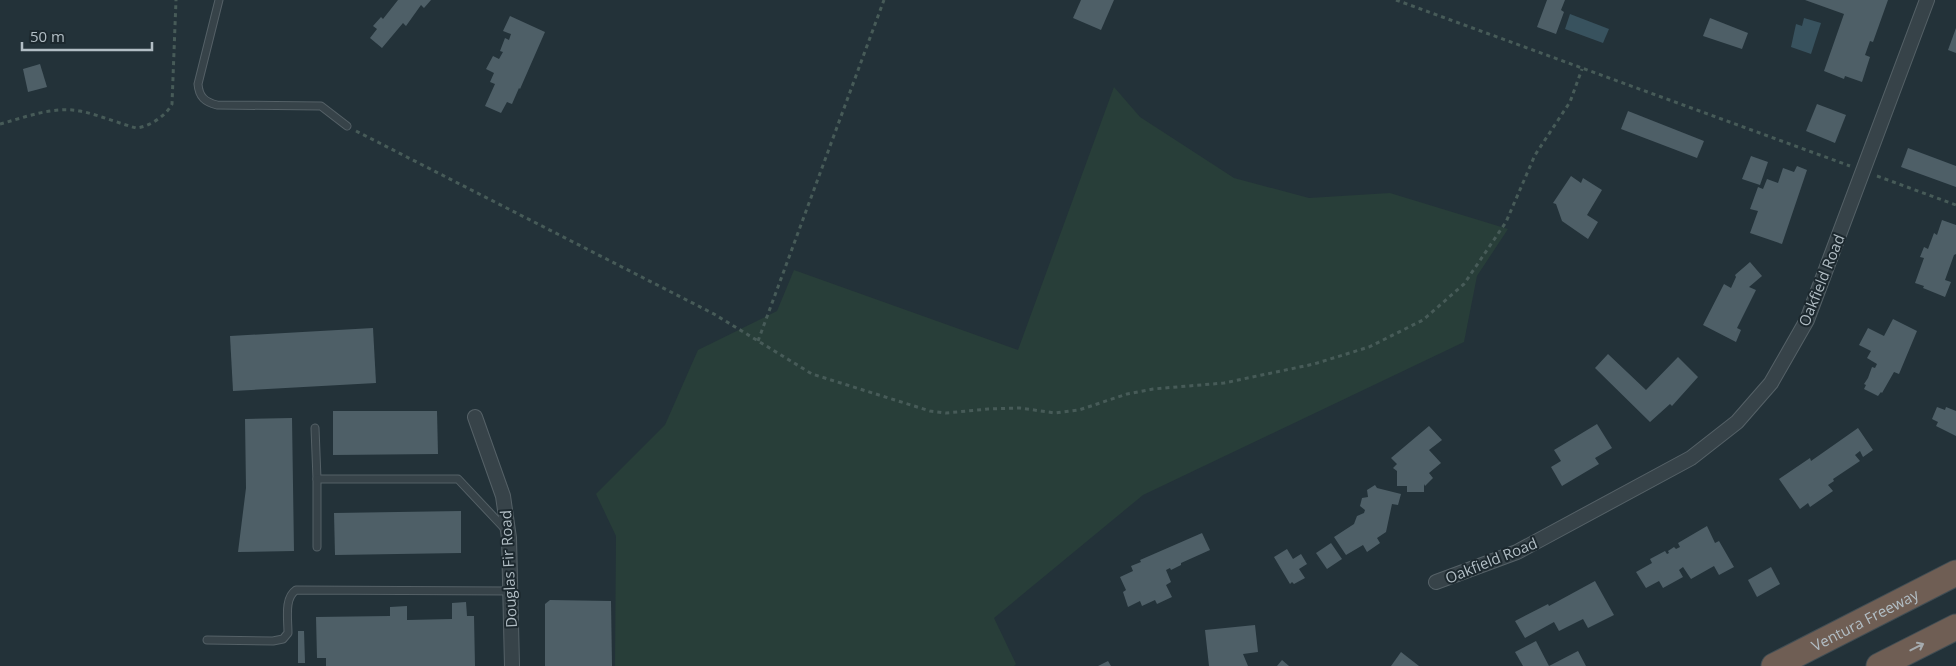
<svg xmlns="http://www.w3.org/2000/svg" width="1956" height="666" viewBox="0 0 1956 666" font-family="'Open Sans',sans-serif">
	<style>
		.green { fill: #283e39 }
		.water { fill: #38525e }
		.building { fill: #4e5f67 }
		.lines { fill: none; stroke-linecap: round; stroke-linejoin: round }
		.service-casing { stroke: #556167; stroke-width: 9 }
		.minor-casing { stroke: #556167; stroke-width: 16 }
		.motorway-casing { stroke: #424e54; stroke-width: 27 }
		.path { stroke: #475b58; stroke-width: 3; stroke-dasharray: 4 4; stroke-linecap: butt }
		.service { stroke: #374349; stroke-width: 7 }
		.minor { stroke: #374349; stroke-width: 14 }
		.motorway { stroke: #6f5e54; stroke-width: 25 }
		.oneway { stroke: #a5abae }
		.labels { text-anchor: middle; dominant-baseline: central; stroke-width: 4; stroke-linejoin: round; paint-order: stroke }
		.street-label { font-size: 15px; fill: #b2bec5; stroke: #1c282e }
	</style>
	<rect width="100%" height="100%" fill="#233239"/>
	<!-- green -->
	<path class="green" d="M 1114,87 L 1140,117 L 1234,178 L 1309,198 L 1390,193 L 1508,229 L 1477,276 L 1464,342 L 1143,495 L 994,618 L 1016,664 L 1014,666 L 615,666 L 616,536 L 596,494 L 665,425 L 698,350 L 777,311 L 794,270 L 1018,350 Z"/>
	<!-- water -->
	<g class="water">
		<path d="M 1570,14 L 1609,29 L 1603,43 L 1565,29 Z"/>
		<path d="M 1804,18 L 1821,23 L 1811,54 L 1791,47 L 1796,24 L 1802,26 Z"/>
	</g>
	<!-- building -->
	<g class="building">
		<path d="M 398,0 L 431,0 L 424,8 L 421,5 L 406,26 L 403,23 L 382,48 L 370,38 L 377,29 L 373,26 L 381,17 L 383,19 Z"/>
		<path d="M 1081,0 L 1114,0 L 1101,30 L 1073,18 Z"/>
		<path d="M 1547,0 L 1565,0 L 1561,10 L 1564,12 L 1556,34 L 1537,27 Z"/>
		<path d="M 1805,0 L 1888,0 L 1873,42 L 1870,41 L 1865,55 L 1870,57 L 1862,82 L 1845,76 L 1844,79 L 1824,71 L 1844,14 Z"/>
		<path d="M 510,16 L 545,32 L 520,89 L 519,88 L 512,104 L 507,102 L 501,113 L 485,106 L 495,84 L 490,82 L 494,73 L 486,69 L 493,56 L 499,59 L 503,52 L 500,51 L 505,38 L 509,40 L 511,34 L 503,31 Z"/>
		<path d="M 1710,18 L 1748,33 L 1742,49 L 1703,36 Z"/>
		<path d="M 1956,28 L 1956,53 L 1948,50 Z"/>
		<path d="M 40,64 L 47,87 L 28,92 L 23,69 Z"/>
		<path d="M 1817,104 L 1846,115 L 1835,143 L 1806,131 Z"/>
		<path d="M 1628,111 L 1704,141 L 1697,158 L 1621,129 Z"/>
		<path d="M 1908,148 L 1956,166 L 1956,187 L 1901,167 Z"/>
		<path d="M 1751,156 L 1768,162 L 1760,185 L 1742,179 Z"/>
		<path d="M 1797,166 L 1807,170 L 1782,244 L 1750,233 L 1758,211 L 1750,209 L 1758,187 L 1763,189 L 1767,179 L 1778,183 L 1783,168 L 1794,172 Z"/>
		<path d="M 1571,176 L 1581,183 L 1583,178 L 1602,190 L 1587,215 L 1598,222 L 1588,239 L 1562,221 L 1556,204 L 1553,203 Z"/>
		<path d="M 1942,220 L 1956,225 L 1956,254 L 1954,255 L 1945,280 L 1951,282 L 1945,297 L 1923,288 L 1924,286 L 1915,283 L 1924,258 L 1920,257 L 1924,247 L 1928,249 L 1934,233 L 1937,235 Z"/>
		<path d="M 1750,262 L 1762,276 L 1749,287 L 1756,290 L 1737,328 L 1741,330 L 1736,342 L 1703,325 L 1724,284 L 1731,288 L 1736,277 L 1735,275 Z"/>
		<path d="M 1893,319 L 1917,331 L 1899,374 L 1894,372 L 1882,393 L 1881,392 L 1878,396 L 1864,389 L 1866,385 L 1864,384 L 1868,378 L 1872,367 L 1875,368 L 1877,364 L 1867,358 L 1871,351 L 1859,345 L 1868,328 L 1884,336 Z"/>
		<path d="M 373,328 L 376,383 L 233,391 L 230,336 Z"/>
		<path d="M 1608,354 L 1646,390 L 1678,357 L 1698,377 L 1672,406 L 1670,404 L 1650,422 L 1595,368 Z"/>
		<path d="M 1937,407 L 1945,410 L 1946,407 L 1956,411 L 1956,436 L 1936,426 L 1938,422 L 1932,419 Z"/>
		<path d="M 333,411 L 437,411 L 438,454 L 333,455 Z"/>
		<path d="M 292,418 L 294,551 L 238,552 L 246,488 L 245,419 Z"/>
		<path d="M 1597,424 L 1612,448 L 1595,458 L 1599,464 L 1562,486 L 1551,467 L 1561,461 L 1554,450 Z"/>
		<path d="M 1429,426 L 1442,440 L 1429,450 L 1441,463 L 1429,473 L 1433,478 L 1425,486 L 1424,484 L 1424,492 L 1407,492 L 1407,486 L 1397,486 L 1397,471 L 1393,468 L 1397,464 L 1391,458 Z"/>
		<path d="M 1858,428 L 1873,450 L 1863,457 L 1860,451 L 1855,455 L 1860,461 L 1833,479 L 1834,481 L 1828,485 L 1833,491 L 1810,507 L 1808,503 L 1800,509 L 1779,479 L 1810,458 L 1811,461 Z"/>
		<path d="M 1375,485 L 1377,488 L 1401,494 L 1398,505 L 1392,504 L 1386,532 L 1377,538 L 1380,543 L 1367,552 L 1363,545 L 1346,555 L 1334,537 L 1354,524 L 1357,516 L 1364,513 L 1365,510 L 1360,506 L 1362,498 L 1368,497 L 1367,490 Z"/>
		<path d="M 461,511 L 461,553 L 335,555 L 334,513 Z"/>
		<path d="M 1707,526 L 1715,543 L 1719,541 L 1734,567 L 1719,575 L 1714,566 L 1691,579 L 1683,567 L 1679,570 L 1683,577 L 1663,588 L 1659,581 L 1646,588 L 1636,572 L 1652,563 L 1650,559 L 1665,551 L 1667,554 L 1669,553 L 1668,551 L 1674,547 L 1676,549 L 1680,547 L 1678,543 Z"/>
		<path d="M 1202,533 L 1210,550 L 1181,563 L 1181,565 L 1171,570 L 1170,568 L 1166,570 L 1171,582 L 1166,585 L 1172,597 L 1157,604 L 1155,600 L 1142,606 L 1140,601 L 1128,607 L 1123,592 L 1126,590 L 1120,577 L 1133,571 L 1131,566 L 1141,562 L 1140,560 Z"/>
		<path d="M 1331,543 L 1342,559 L 1327,569 L 1316,553 Z"/>
		<path d="M 1287,549 L 1293,559 L 1301,554 L 1307,564 L 1299,569 L 1305,578 L 1294,584 L 1292,582 L 1290,584 L 1274,557 Z"/>
		<path d="M 1771,567 L 1780,584 L 1757,597 L 1748,580 Z"/>
		<path d="M 1595,581 L 1614,615 L 1588,628 L 1583,619 L 1559,631 L 1554,622 L 1525,638 L 1515,621 L 1548,604 L 1549,606 Z"/>
		<path d="M 550,600 L 611,601 L 612,666 L 545,666 L 545,604 Z"/>
		<path d="M 466,602 L 467,616 L 474,616 L 475,666 L 326,666 L 326,658 L 317,658 L 316,617 L 390,616 L 390,607 L 407,606 L 407,620 L 452,619 L 452,603 Z"/>
		<path d="M 1255,625 L 1258,652 L 1243,654 L 1248,666 L 1209,666 L 1205,630 Z"/>
		<path d="M 298,631 L 304,631 L 305,663 L 298,663 Z"/>
		<path d="M 1536,641 L 1549,666 L 1523,666 L 1515,652 Z"/>
		<path d="M 1578,651 L 1586,666 L 1549,666 Z"/>
		<path d="M 1401,652 L 1419,666 L 1391,666 Z"/>
		<path d="M 1282,660 L 1289,666 L 1277,666 Z"/>
		<path d="M 1108,661 L 1111,666 L 1098,666 Z"/>
	</g>
	<g class="lines">
		<!-- service casing -->
		<g class="service-casing">
			<g id="service">
				<path d="M 219,0 L 198,84 C 199,97 205,102 217,105 L 321,106 L 347,126"/>
				<path d="M 315,428 L 317,479"/>
				<path d="M 317,547 L 317,479 L 458,479 L 506,530"/>
				<path d="M 207,640 L 273,641 L 283,639 L 288,633 C 288,619 284,598 296,590 L 510,591"/>
			</g>
		</g>
		<!-- minor casing -->
		<g class="minor-casing">
			<g id="minor">
				<path d="M 475,417 L 503,496 L 509,538 L 512,666"/>
				<path d="M 1436,582 L 1517,552 L 1691,458 L 1737,422 L 1771,383 L 1807,320 L 1927,0"/>
			</g>
		</g>
		<!-- motorway casing -->
		<g class="motorway-casing">
			<g id="motorway">
				<path id="s1" d="M 1774,666 L 1956,573"/>
				<path d="M 1879,666 L 1956,627"/>
			</g>
		</g>
		<!-- path -->
		<g class="path">
			<path d="M 1396,0 L 1850,166"/>
			<path d="M 0,124 C 26,117 53,106 80,111 C 99,115 118,123 136,128 C 149,127 166,116 172,104 L 176,0"/>
			<path d="M 356,131 L 714,314 L 812,374 L 930,411 L 946,413 L 988,409 L 1020,408 L 1055,413 L 1079,410 L 1127,394 L 1153,389 L 1224,383 L 1314,364 L 1369,347 L 1423,320 L 1464,284 L 1506,222 L 1535,155 L 1570,102 L 1582,69"/>
			<path d="M 1877,176 L 1956,205"/>
			<path d="M 758,341 L 884,0"/>
		</g>
		<!-- service -->
		<use href="#service" class="service"/>
		<!-- minor -->
		<use href="#minor" class="minor"/>
		<!-- motorway -->
		<use href="#motorway" class="motorway"/>
	</g>
	<!-- one-way arrows -->
	<defs><path id="oneway-shaft" d="M-6 0H5M1.5-3L5.5 0L1.5 3" fill="none" stroke-width="1.6" stroke-linecap="round" stroke-linejoin="round" transform="scale(1.25)"/></defs>
	<use class="oneway" href="#oneway-shaft" transform="translate(1917 647) rotate(-27)"/>
	<g class="labels">
		<!-- street labels -->
		<g class="street-label">
			<text transform="translate(1821 280) rotate(-68)">Oakfield Road</text>
			<text transform="translate(1491 560) rotate(-22)">Oakfield Road</text>
			<text transform="translate(508 569) rotate(-93)">Douglas Fir Road</text>
			<text stroke="none"><textPath href="#s1" startOffset="102">Ventura Freeway</textPath></text>
		</g>
	</g>
	<!-- scale -->
	<path d="M22 42v8h130v-8" fill="none" stroke="#b2bec5" stroke-width="2.5"/>
	<text x="30" y="42" font-size="15" fill="#b2bec5" stroke="#1c282e" stroke-width="4" paint-order="stroke">50 m</text>
</svg>
